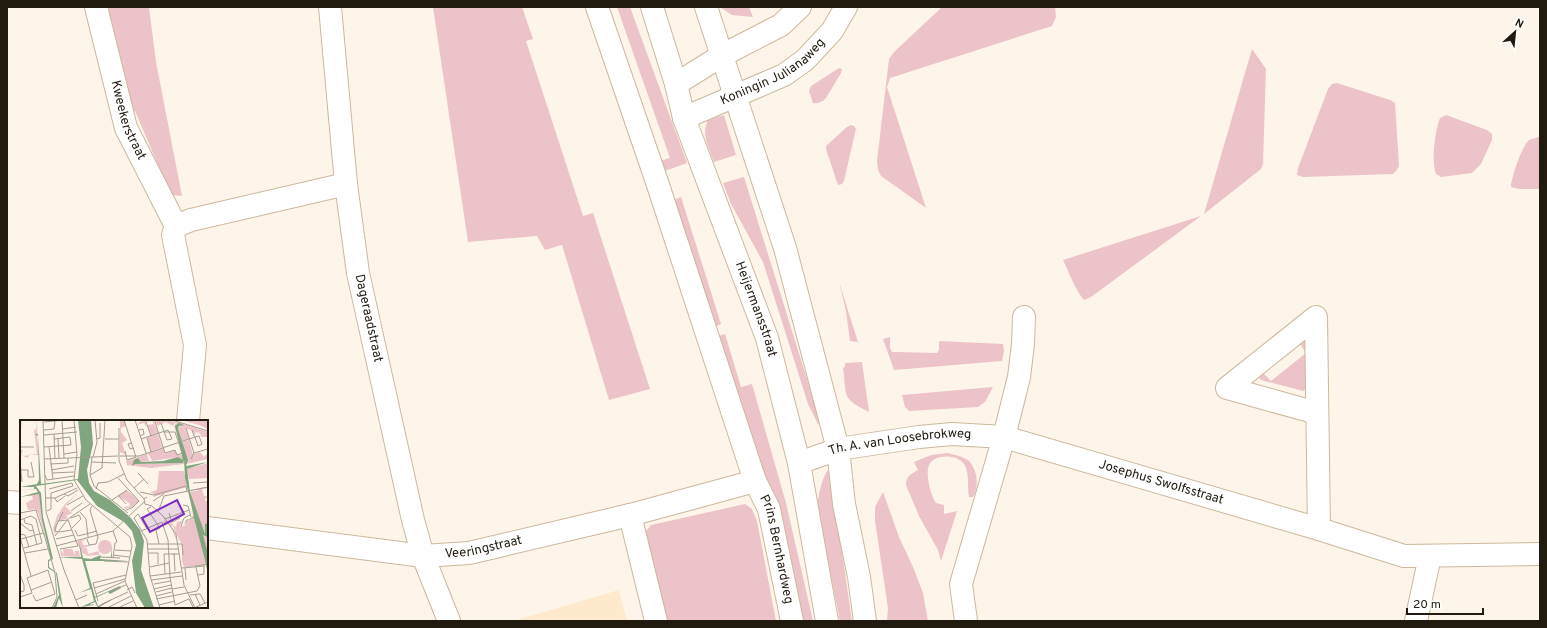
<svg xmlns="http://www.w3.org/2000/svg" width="1547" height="628" viewBox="0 0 1547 628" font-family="Overpass,sans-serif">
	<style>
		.built { fill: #fee9cc }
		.green { fill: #ecc3c8 }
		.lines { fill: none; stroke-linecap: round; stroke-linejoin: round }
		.minor-casing { stroke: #ccb89b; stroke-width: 24 }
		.secondary-casing { stroke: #ccb89b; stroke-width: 24 }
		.minor { stroke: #fff; stroke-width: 22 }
		.secondary { stroke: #fff; stroke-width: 22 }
		.labels { text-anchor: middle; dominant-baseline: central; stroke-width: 3; stroke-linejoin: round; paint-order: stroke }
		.street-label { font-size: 13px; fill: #211a0f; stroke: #fff }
		.inset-road { fill: none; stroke: #a59d92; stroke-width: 1 }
		.view { fill: #7b2cbf; fill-opacity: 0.15; stroke: #7b2cbf; stroke-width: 2 }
		.inset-edge { fill: none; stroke: #211a0f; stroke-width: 2 }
	</style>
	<rect width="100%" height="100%" fill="#fdf5e9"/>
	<!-- built -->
	<path class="built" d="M 619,590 L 627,621 L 513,621 Z"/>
	<!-- green -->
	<g class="green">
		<path d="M 107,7 L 149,7 L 156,62 L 182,196 L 171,195 L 135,111 L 130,112 Z"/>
		<path d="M 433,7 L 522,7 L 533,39 L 526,41 L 583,216 L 593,213 L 650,389 L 609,400 L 562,245 L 545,250 L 537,236 L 468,242 Z"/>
		<path d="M 617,7 L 630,7 L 687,163 L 665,171 L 663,169 L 660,161 L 670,158 Z"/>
		<path d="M 720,7 L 749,7 L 753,17 L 732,15 Z"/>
		<path d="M 942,7 L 1055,7 L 1056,17 L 1052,26 L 890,78 L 887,87 L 926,208 L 881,176 L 878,170 L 877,161 L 889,59 L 894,52 Z"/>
		<path d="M 1252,49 L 1266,69 L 1263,164 L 1261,169 L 1204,214 Z"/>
		<path d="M 839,68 L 842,69 L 841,73 L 826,98 C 822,102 818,104 813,103 L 809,91 L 811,86 Z"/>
		<path d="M 1337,83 L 1390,100 L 1395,103 L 1399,166 L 1396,171 L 1393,174 L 1303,177 L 1297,175 L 1298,168 L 1328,89 L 1332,84 Z"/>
		<path d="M 724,115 L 736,155 L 714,162 C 709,148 701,134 708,120 Z"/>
		<path d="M 1446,115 L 1487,130 L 1492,134 L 1492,140 L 1481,164 L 1472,173 L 1441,177 L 1436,174 C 1431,161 1435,131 1440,118 Z"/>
		<path d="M 851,125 L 854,126 L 856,129 L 855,133 L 844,181 L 842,184 L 838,185 L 826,149 L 826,146 L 847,127 Z"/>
		<path d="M 1538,137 L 1540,138 L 1540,189 L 1519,189 L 1511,187 C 1511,178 1522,146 1529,140 C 1531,139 1536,138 1538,137 Z"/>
		<path d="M 744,177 L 821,424 L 820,425 L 818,424 L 808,404 L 763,262 L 731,204 L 723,183 Z"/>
		<path d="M 681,197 L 721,324 L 714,327 L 673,200 Z"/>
		<path d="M 1201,216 L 1091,297 L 1084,300 C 1074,288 1070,274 1063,260 Z"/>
		<path d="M 839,282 L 858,342 L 850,341 L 846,311 Z"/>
		<path d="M 725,334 L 741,387 L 752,384 L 786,503 L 813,621 L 801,621 L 756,461 L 716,337 Z"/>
		<path d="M 890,337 L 890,348 L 892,352 L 896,352 L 937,353 L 939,350 L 939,341 L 1003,344 L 1004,351 L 1002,361 L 894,370 L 883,339 Z"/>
		<path d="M 1297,339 L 1304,339 L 1306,340 L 1307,386 L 1306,389 L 1303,391 L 1261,380 L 1258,376 L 1259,369 L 1271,381 L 1306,353 Z"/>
		<path d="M 862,362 L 869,412 C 841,398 847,397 843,368 L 845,367 L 845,363 Z"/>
		<path d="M 993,387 L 985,402 L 978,407 L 909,411 L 905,407 L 902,395 Z"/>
		<path d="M 948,453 C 954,455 963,456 969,461 C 978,471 979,486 973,497 L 969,497 C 967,487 970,473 964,464 C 957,454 934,454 929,465 C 925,474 931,496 936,503 L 944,505 L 944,514 L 957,511 L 941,561 L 938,550 L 919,516 L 906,485 C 906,476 911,474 918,470 L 914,462 L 931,455 Z"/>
		<path d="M 830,470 L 852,621 L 840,621 L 817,506 C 819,493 821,482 827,471 Z"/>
		<path d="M 883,492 L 899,537 L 913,567 L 923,593 L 928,621 L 887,621 L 888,608 L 875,521 L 875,507 Z"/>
		<path d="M 745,504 L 752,509 L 757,521 L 776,621 L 666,621 L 646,540 L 646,531 L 651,525 Z"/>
	</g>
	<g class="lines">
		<!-- minor casing -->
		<g class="minor-casing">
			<g id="minor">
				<path id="s1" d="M 96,7 L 126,128 L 176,226"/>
				<path id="s2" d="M 330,7 L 346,184 L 358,273 L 413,520 L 423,556 L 449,621"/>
				<path id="s3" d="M 597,7 L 657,182 L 755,481 L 769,509 L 792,621"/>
				<path d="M 1317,413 L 1227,388 L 1316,317 L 1319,529"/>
				<path d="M 188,421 L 195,345 L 173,235 L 176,226 L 191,220 L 346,184"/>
				<path id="s4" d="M 799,463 L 838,449 L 919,437 L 952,434 L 1004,437 L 1319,529 L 1404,556 L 1540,554"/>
				<path d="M 7,502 L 21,503"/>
				<path d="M 630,515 L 656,621"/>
				<path id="s5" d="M 207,528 L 423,556 L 469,553 L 630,515 L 755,481"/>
				<path d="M 966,621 L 961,584 L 1004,437 L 1019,377 L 1023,344 L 1024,317"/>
				<path d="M 1416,621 L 1430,556"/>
			</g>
		</g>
		<!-- secondary casing -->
		<g class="secondary-casing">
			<g id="secondary">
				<path id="s6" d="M 652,7 L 676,84 L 684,118 L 767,338 L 799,463 L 827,621"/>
				<path d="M 706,7 L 785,248 L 838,449 L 844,504 L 859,577 L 865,621"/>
				<path d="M 676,84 L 721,56 L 781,25 L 800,7"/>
				<path id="s7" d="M 684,118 L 784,75 L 805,60 L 832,31 L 846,7"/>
			</g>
		</g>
		<!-- minor -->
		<use href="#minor" class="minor"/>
		<!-- secondary -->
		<use href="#secondary" class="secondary"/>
	</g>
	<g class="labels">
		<!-- street labels -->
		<g class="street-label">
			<text stroke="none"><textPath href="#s7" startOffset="101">Koningin Julianaweg</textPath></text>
			<text stroke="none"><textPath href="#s1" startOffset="118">Kweekerstraat</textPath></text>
			<text stroke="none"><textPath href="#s6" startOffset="320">Heijermansstraat</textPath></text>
			<text stroke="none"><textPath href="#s2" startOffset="314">Dageraadstraat</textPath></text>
			<text stroke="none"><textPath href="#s4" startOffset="104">Th. A. van Loosebrokweg</textPath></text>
			<text stroke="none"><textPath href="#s4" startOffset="372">Josephus Swolfsstraat</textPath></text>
			<text stroke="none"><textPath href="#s5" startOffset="279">Veeringstraat</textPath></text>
			<text stroke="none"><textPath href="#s3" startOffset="572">Prins Bernhardweg</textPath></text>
		</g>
	</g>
	<!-- overview -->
	<g transform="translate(20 420)">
		<rect width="188" height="188" fill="#fdf5e9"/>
		<path d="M 16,0 L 19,37 L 18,35 L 9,35 L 8,38 L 0,35 L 0,30 L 3,30 L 1,35 L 4,36 L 9,35 L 17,34 L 14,10 L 16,9 ZM 100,0 L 104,0 L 106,6 L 101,8 L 101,12 L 107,20 L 102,23 L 106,35 L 100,32 ZM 119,0 L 146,0 L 156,2 L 153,6 L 146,2 L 137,6 L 136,2 L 134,3 L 138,13 L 131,15 L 127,5 L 133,4 L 133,1 L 126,2 L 126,7 L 124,3 L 117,5 L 121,1 ZM 161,0 L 188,0 L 188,9 L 179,5 ZM 157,2 L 188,12 L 188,17 L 181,17 L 180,13 L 176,12 L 175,15 L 173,11 L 165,8 L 169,19 L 161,21 L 158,9 L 162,4 L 158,5 L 156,11 L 159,22 L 154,6 ZM 138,14 L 142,27 L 131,31 L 127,17 ZM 169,20 L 174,38 L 174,34 L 180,32 L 184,37 L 188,33 L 188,39 L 166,44 L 168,40 L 161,22 ZM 160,23 L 163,33 L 164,44 L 131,48 L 107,45 L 106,41 L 127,34 L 129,41 L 121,42 L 118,38 L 114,41 L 114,44 L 163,43 L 158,37 L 132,41 L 128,33 L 143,28 L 145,34 L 155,30 L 157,35 L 163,35 ZM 188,43 L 188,58 L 169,59 L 167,49 ZM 139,51 L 164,51 L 167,67 L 133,77 L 135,74 L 131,73 L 130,69 L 131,72 L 137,70 ZM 184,67 L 188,68 L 182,69 L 184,76 L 187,76 L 185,81 L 188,81 L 188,145 L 164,147 L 162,141 L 162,125 L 152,105 L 151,106 L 155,113 L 156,117 L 157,122 L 151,107 L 146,101 L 148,104 L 146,105 L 143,102 L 146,100 L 140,94 L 151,105 L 148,99 L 150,100 L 157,111 L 154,105 L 156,107 L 157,102 L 162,101 L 160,106 L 165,106 L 167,100 L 174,98 L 171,97 L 173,95 L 170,72 L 180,70 L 171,70 ZM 107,70 L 119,81 L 113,87 L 105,89 L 104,87 L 110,86 L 109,83 L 98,76 ZM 19,73 L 22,100 L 26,120 L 18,92 L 15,89 L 8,90 L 6,83 L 13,79 L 12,76 L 6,76 ZM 58,73 L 45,86 L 52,93 L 46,96 L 48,98 L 39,101 L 39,96 L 35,115 L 33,109 L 37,96 L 45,84 ZM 67,119 L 62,121 L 63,125 L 73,125 L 63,128 L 67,128 L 68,134 L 79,131 L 79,135 L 64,136 L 67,135 L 62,133 L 57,123 L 58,121 ZM78 127a7 7 0 1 1 14 0a7 7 0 1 1-14 0ZM 40,129 L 44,134 L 43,129 L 52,129 L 55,135 L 55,131 L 59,131 L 60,137 L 41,136 Z" fill="#ecc3c8"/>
		<path d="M 17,0 L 21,64 L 58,59 L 61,27 L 58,0 L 71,0 L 73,24 L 67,50 L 69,63 L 74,71 L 90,80 L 110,97 L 120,110 L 124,121 L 121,150 L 134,188 L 125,188 L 116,173 L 112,141 L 116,125 L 112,111 L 104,102 L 77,86 L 57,60 L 16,66 L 21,73 L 23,97 L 33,139 L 29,141 L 29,147 L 37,153 L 43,188 L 39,178 L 36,188 L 33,188 L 39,175 L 36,153 L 28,148 L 28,140 L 31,139 L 22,100 L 19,74 L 0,77 L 18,72 L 16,69 L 0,71 L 14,69 L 14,67 L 0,67 L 17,64 L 19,60 L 18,16 L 15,14 L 18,14 ZM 159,3 L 164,5 L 159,6 L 158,9 L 168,40 L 166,46 L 188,42 L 167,49 L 170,72 L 185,114 L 185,104 L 188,103 L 188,117 L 183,115 L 187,130 L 188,153 L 186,145 L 165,147 L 186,144 L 174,98 L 167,100 L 164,106 L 166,100 L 174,97 L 165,58 L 164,40 L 163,43 L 115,44 L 112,46 L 114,40 L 118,38 L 121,42 L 143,41 L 158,37 L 163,40 L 155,6 ZM 59,122 L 63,138 L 71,139 L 81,135 L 91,137 L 92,127 L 92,137 L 81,135 L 80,139 L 108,141 L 65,141 L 75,177 L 100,166 L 101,168 L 90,174 L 88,172 L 75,178 L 78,186 L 90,180 L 78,188 L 75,182 L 70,184 L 71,185 L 73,184 L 74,185 L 61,187 L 74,181 L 71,169 L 59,173 L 70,168 L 62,139 L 37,137 L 61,137 Z" fill="#81a57f"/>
		<path class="inset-road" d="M 23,0 L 26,92 L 44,150 L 59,188M 42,0 L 44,38M 54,0 L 57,34 L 54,60 L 66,80 L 110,117 L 112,126 L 105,161 L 117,188M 104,0 L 116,37 L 107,40 L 105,31M 115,0 L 126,33M 152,0 L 188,11M 24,2 L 45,0M 126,2 L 131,16M 135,2 L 145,33 L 155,30 L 157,35 L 162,33 L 155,12 L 149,12 L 152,19 L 147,20 L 141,3M 99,8 L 99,41 L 107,60 L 124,79M 166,8 L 174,33M 43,9 L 56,7M 24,10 L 34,9 L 35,1M 119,10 L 123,9 L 124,14 L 120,16M 34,14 L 35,39M 24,15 L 57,12M 0,16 L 1,0M 38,18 L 39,38M 127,18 L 131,32M 77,19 L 80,18 L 80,3M 85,19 L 99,19M 121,19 L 148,10 L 149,12 L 144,12M 112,23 L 108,24 L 110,29 L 114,28M 0,27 L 14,27M 24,27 L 51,25 L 50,17 L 34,19M 29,27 L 33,59M 44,34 L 57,32M 100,36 L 119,36 L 157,23 L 175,17 L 179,16 L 182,24 L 178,26 L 175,17 L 174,16 L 172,10M 72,37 L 70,55 L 74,66 L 108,93M 73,37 L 77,22 L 75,0M 24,39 L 98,36M 171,39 L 174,33 L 188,29M 0,42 L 2,62M 72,42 L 96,43M 30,44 L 48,43 L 48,38M 1,50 L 8,50 L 8,57 L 14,57 L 11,42M 31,50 L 54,46M 32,53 L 54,52M 118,53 L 128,64M 25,55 L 27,60 L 54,56M 70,55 L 82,48 L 85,0M 98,58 L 119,81 L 112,88 L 106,90M 173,63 L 188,62M 114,68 L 124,59M 29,69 L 52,63M 76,69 L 78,63 L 88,62 L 104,54M 120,72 L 134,75 L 166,66 L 167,72M 44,74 L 48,76 L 58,70M 98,75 L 106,84M 127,77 L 124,79 L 125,84 L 132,86 L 143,96 L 156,114 L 164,165 L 175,188M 26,78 L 35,78 L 57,68M 35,78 L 37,82 L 45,76M 92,80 L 107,70M 133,81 L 144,74M 47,85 L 63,76M 163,85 L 168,86 L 171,97M 131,87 L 127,89 L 140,108 L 136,110 L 139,124M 27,91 L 31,89 L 31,73 L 53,66 L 52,63M 51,91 L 62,83M 60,92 L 66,99 L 68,117M 138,92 L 144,76 L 188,67M 0,93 L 16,90 L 24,115M 149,93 L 152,102 L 160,98M 51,98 L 59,95 L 61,99 L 52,108M 4,99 L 5,103 L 12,105 L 17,125M 145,99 L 169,90M 0,100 L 11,96 L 16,99 L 22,123 L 4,128M 38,101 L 48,100 L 58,126 L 40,129M 142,102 L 148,120 L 150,157 L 155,185M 0,103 L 10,111 L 13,110M 161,106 L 164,98 L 170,95M 127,109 L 118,94 L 114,98 L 127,120 L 130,156 L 140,188M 55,110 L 58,116 L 77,111M 121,111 L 142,102M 38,112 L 35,111 L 36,106 L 43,92M 39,112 L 52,110M 0,114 L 5,115 L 9,127M 24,114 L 35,153 L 37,177 L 32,188M 35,116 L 48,99 L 70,84M 0,117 L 11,156M 1,119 L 23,113M 36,119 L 54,115M 67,119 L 69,125 L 76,124 L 78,117 L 70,90 L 72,86M 127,124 L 162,124 L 163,135M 36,126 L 93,111 L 124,82M 128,129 L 158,129M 95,130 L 111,131M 5,133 L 28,129M 128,133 L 138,133 L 138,144M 154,133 L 155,151M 93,135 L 109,137M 80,137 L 100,138M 93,138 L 95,123 L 97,122 L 93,111M 84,141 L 108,142M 130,147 L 149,143M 162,148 L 185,146M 165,148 L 166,160M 0,154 L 4,165 L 4,171 L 0,172M 145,154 L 144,134 L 159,134M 178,155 L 184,154 L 184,146M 130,156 L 161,152M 131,160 L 162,156M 134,164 L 151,161M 74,168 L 105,159M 134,169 L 151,165M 152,169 L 164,167M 11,170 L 32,162M 107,170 L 112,167 L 115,173M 91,171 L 106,165M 136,172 L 152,168M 76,174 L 105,161M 175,174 L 180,185M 170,175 L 180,174 L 185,183M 136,176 L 152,172M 0,177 L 12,173 L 7,158 L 28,150 L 35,174 L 16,181 L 13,175M 136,179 L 177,171 L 180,166 L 176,147M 56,180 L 67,175M 78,181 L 73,163 L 106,155M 82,184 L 108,172M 139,185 L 155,181M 155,185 L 169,179 L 173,187M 78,187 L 91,180M 176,187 L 188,182M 87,188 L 111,176M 98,188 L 113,181"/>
		<path class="view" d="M 157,80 L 164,94 L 130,112 L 122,98 Z"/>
		<rect width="188" height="188" class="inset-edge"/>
	</g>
	<!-- border -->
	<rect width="1547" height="628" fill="none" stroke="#211a0f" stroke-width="16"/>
	<!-- north arrow -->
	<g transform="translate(1515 32) rotate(27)" stroke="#ffffff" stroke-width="3" paint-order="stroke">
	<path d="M0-3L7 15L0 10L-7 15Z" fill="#211a0f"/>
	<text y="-6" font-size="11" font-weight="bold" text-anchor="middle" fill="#211a0f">N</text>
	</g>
	<!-- scale -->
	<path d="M1407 608v6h76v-6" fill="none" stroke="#211a0f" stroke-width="2"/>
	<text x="1413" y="608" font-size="12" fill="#211a0f" stroke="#ffffff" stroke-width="3" paint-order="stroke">20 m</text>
</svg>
